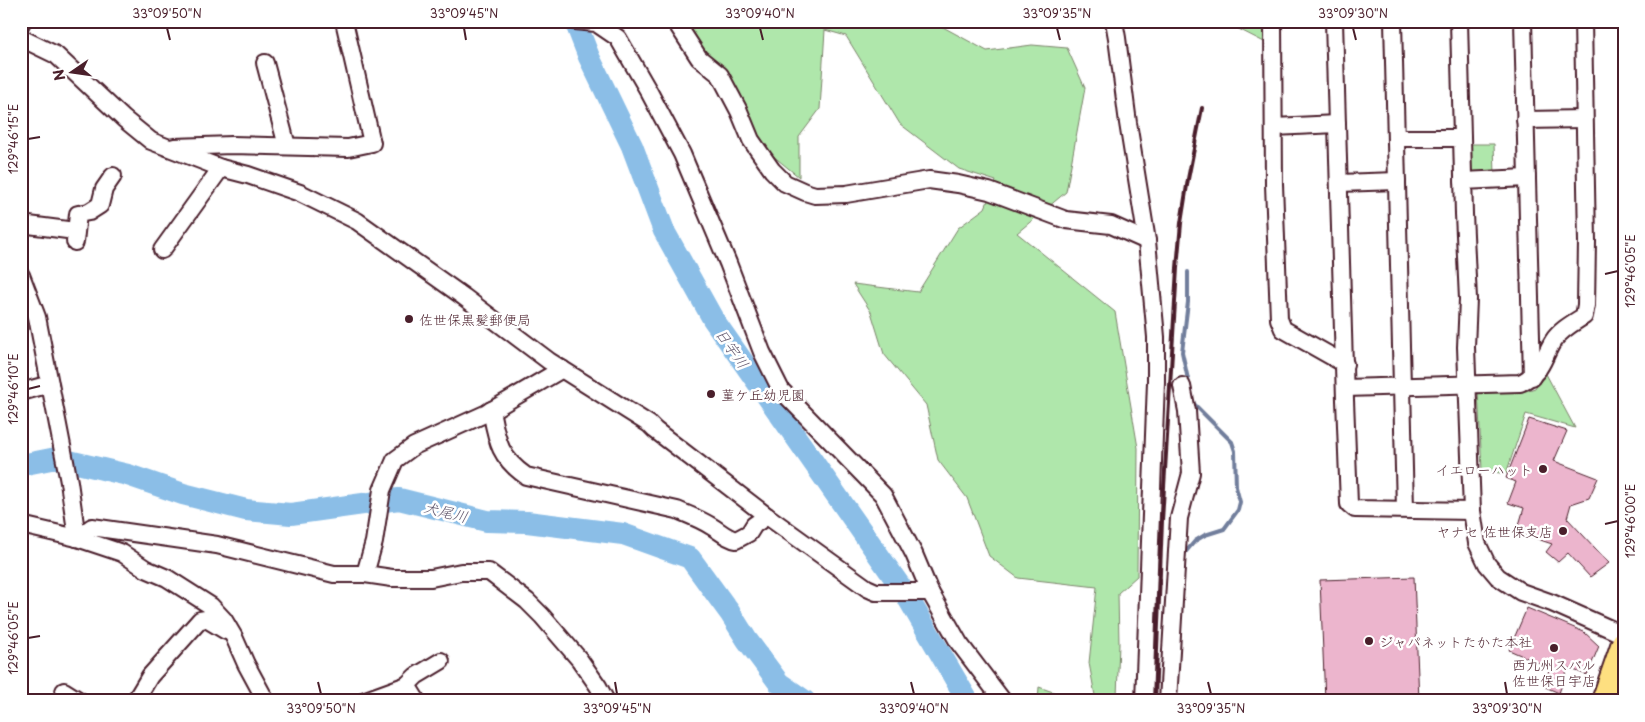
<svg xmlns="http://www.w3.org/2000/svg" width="1645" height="722" viewBox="0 0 1645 722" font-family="'Playpen Sans','Klee One',sans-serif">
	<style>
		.green { fill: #afe7ab; stroke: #7c836b }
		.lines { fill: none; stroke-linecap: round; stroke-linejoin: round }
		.stream { stroke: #717e9c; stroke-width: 4 }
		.river { stroke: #8bbee7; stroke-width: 22 }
		.building { fill: #ecb5cd; stroke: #4a1f2b }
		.minor-casing { stroke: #4a1f2b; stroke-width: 20 }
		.highway-casing { stroke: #4a1f2b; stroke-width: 28 }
		.minor { stroke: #fff; stroke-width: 16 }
		.highway { stroke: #fedf80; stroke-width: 24 }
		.rail { stroke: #4a1f2b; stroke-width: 4 }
		.ticks { fill: none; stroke: #4a1f2b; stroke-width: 2 }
		.poi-dot { fill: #4a1f2b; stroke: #fff; stroke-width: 2 }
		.labels { text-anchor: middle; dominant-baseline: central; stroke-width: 5; stroke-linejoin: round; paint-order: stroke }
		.poi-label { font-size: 14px; fill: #4a1f2b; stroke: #fff; text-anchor: start }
		.water-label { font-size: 15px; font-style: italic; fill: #61576d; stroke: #fff }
		.neatline { fill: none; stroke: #4a1f2b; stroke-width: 2 }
		.ticks-label { font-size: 12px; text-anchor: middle; fill: #4a1f2b }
	</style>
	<rect width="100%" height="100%" fill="#fff"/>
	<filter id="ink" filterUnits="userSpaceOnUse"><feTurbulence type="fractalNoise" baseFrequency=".02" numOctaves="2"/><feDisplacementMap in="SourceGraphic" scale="10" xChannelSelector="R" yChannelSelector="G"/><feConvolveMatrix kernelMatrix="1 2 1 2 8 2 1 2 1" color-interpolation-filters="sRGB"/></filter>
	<g filter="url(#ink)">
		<!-- green -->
		<g class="green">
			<path d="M 678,21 L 932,21 L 987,51 L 1032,45 L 1067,48 L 1085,88 L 1066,192 L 1017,233 L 1115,312 L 1138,448 L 1137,576 L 1118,593 L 1119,644 L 1117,697 L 1120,701 L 1096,701 L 1089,663 L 1097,587 L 1018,578 L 989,556 L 967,498 L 938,460 L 926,405 L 884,354 L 871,312 L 853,284 L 918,292 L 958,228 L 985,208 L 996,181 L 959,169 L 900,124 L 846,36 L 825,30 L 820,109 L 799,137 L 799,177 L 772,155 L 717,88 Z"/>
			<path d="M 1223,21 L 1268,21 L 1268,44 Z"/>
			<path d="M 1467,144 L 1494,144 L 1495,174 L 1468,175 Z"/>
			<path d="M 1545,372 L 1575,428 L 1526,414 L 1506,474 L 1482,470 L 1478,390 L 1526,391 L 1535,388 Z"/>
			<path d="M 1039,687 L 1078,701 L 1038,701 Z"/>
		</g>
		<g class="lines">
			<!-- stream -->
			<g class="stream">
				<path d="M 1188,272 L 1188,302 L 1182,352 L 1189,384"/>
				<path d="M 1183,555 L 1195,541 L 1205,535 L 1224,529 L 1238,510 L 1240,502 L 1236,487 L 1235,451 L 1232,442 L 1194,404 L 1193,401"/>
			</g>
			<!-- river -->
			<g class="river">
				<path d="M 575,21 L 589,57 L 632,146 L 664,231 L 713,319 L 905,593 L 968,701"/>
				<path d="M 21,465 L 56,458 L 128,475 L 183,494 L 246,510 L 291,514 L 399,499 L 487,521 L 527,522 L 623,534 L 690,558 L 730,613 L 747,640 L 779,683 L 805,701"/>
			</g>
		</g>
		<!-- building -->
		<g class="building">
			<path d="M 1529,419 L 1567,431 L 1554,461 L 1598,478 L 1589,498 L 1571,504 L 1567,518 L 1609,563 L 1590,577 L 1568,553 L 1558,562 L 1546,552 L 1552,544 L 1517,532 L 1524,508 L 1508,503 L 1516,482 L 1506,478 Z"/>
			<path d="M 1414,577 L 1419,701 L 1325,701 L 1320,580 Z"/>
			<path d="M 1527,608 L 1584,632 L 1599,646 L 1587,675 L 1568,668 L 1559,693 L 1543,686 L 1550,668 L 1509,650 Z"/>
		</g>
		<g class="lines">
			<!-- minor casing -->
			<g class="minor-casing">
				<g id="minor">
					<path d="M 574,21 L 596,23 L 618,38 L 648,90 L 682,154 L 728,263 L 762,352 L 781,390 L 883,495 L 914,554 L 930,592 L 959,643 L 1003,701"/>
					<path d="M 675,21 L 699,58 L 720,75 L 739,111 L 751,140 L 772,170 L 785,183 L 805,192 L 815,195 L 846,194 L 929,180 L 958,184 L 989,191 L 1066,220 L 1111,225 L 1147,241"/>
					<path d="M 1114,21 L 1117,38 L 1128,123 L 1147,241 L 1156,337 L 1156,382 L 1144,701"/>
					<path d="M 1273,21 L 1274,184 L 1279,319 L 1283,329 L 1345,364"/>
					<path d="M 1334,21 L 1345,400 L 1349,504 L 1355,509 L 1472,511"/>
					<path d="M 1393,21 L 1405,509"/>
					<path d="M 1459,21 L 1464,214 L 1468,299 L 1466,347 L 1472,511 L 1477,543 L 1487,564 L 1498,577 L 1521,592 L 1552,603 L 1624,635"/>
					<path d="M 1523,21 L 1532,377"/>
					<path d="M 21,24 L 22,21"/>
					<path d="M 21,38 L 56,55 L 124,119 L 151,141 L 221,168 L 248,175 L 300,193 L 357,221 L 464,297 L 549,361 L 649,424 L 655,430 L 767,516 L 867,588 L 876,592 L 930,592"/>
					<path d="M 265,63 L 287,146"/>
					<path d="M 1525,120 L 1584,119"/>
					<path d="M 1274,127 L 1337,124"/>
					<path d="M 1396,138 L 1462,138"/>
					<path d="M 174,147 L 232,145 L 348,148 L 372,143 L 344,21"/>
					<path d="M 1463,181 L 1527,178"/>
					<path d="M 1339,183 L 1397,181"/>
					<path d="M 21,224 L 75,231"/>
					<path d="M 75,242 L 78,214 L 89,212 L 100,205 L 104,189 L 113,176"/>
					<path d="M 162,250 L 221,168"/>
					<path d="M 21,275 L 37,317 L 69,482 L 77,538"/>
					<path d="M 1345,388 L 1520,383 C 1543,372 1541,361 1553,341 C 1560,330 1573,323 1584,316 L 1586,305 L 1587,242 L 1583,21"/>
					<path d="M 21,392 L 50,384"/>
					<path d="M 491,410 C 497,441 499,457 526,476 L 677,510 C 689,515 700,519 711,526 C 720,531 726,538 736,540 L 749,533 L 754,525 L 767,516"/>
					<path d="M 21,525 L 77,538 L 122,553 L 146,569 L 167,578 L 211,606 L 224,620 L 234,637 L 246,664 L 266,701"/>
					<path d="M 77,538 L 92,527 L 217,545 L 334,574 L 365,574 L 392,578 L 431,578 L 461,572 L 489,572 L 527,601 L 542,616 L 579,659 L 598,686 L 606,701"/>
					<path d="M 365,574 L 374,542 L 382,490 L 395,460 L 414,446 L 487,413 L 562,369"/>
					<path d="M 407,685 L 417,701"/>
					<path d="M 64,691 L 80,701"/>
					<path d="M 135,701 L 150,676 L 200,620 L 206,619 L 226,631"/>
					<path d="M 363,701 L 407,685 L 416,676 L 441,661"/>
					<path d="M 1168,701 L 1179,518 L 1191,473 L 1187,411 L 1182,386"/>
				</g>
			</g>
			<!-- highway casing -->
			<g class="highway-casing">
				<path id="highway" d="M 1604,701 L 1624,643"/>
			</g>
			<!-- minor -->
			<use href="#minor" class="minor"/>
			<!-- highway -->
			<use href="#highway" class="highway"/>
			<!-- rail -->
			<path class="rail" d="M 1155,701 L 1162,521 L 1177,268 L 1181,223 L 1188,179 L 1202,108"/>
		</g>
	</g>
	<!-- ticks -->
	<path class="ticks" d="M 167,28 L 170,40M 464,28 L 466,40M 760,28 L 763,40M 1057,28 L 1060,40M 1353,28 L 1356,40M 28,139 L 40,137M 1605,274 L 1618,271M 28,389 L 40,386M 1605,524 L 1618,521M 28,638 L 40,636M 318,682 L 321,694M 615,682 L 617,694M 911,682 L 914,694M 1208,682 L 1211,694M 1505,682 L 1507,694"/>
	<!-- markers -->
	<g class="poi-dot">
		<circle cx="409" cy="319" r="5"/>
		<circle cx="711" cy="394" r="5"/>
		<circle cx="1543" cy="469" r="5"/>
		<circle cx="1563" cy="531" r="5"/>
		<circle cx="1369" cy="641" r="5"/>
		<circle cx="1554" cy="648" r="5"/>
	</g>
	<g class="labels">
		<!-- poi labels -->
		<g class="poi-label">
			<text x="419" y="319">佐世保黒髪郵便局</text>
			<text x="721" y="394">菫ケ丘幼児園</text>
			<text x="1533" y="469" text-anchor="end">イエローハット</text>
			<text x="1553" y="531" text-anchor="end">ヤナセ 佐世保支店</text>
			<text x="1379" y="641">ジャパネットたかた本社</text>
			<text x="1554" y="664" text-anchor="middle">西九州スバル<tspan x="1554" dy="16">佐世保日宇店</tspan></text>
		</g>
		<!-- water labels -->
		<g class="water-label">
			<text transform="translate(733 348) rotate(55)">日宇川</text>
			<text transform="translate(446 511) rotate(14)">犬尾川</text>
		</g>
	</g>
	<!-- margin -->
	<rect width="1645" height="722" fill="none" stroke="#fff" stroke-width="55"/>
	<!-- north arrow -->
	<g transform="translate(72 72) rotate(257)" stroke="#ffffff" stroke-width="4" paint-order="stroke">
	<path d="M0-4L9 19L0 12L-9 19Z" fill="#4a1f2b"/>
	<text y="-8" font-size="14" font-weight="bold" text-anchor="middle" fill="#4a1f2b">N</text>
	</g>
	<rect x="28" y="28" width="1590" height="666" class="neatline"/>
	<g class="ticks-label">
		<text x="167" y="18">33°09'50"N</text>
		<text x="464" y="18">33°09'45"N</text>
		<text x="760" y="18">33°09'40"N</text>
		<text x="1057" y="18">33°09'35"N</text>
		<text x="1353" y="18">33°09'30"N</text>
		<text transform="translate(14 139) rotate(-90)" y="4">129°46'15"E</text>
		<text transform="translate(1631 271) rotate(-90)" y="4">129°46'05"E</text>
		<text transform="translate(14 389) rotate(-90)" y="4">129°46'10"E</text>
		<text transform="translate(1631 521) rotate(-90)" y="4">129°46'00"E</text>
		<text transform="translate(14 638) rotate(-90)" y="4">129°46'05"E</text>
		<text x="321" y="713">33°09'50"N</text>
		<text x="617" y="713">33°09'45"N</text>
		<text x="914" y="713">33°09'40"N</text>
		<text x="1211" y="713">33°09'35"N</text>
		<text x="1507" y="713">33°09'30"N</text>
	</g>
</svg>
